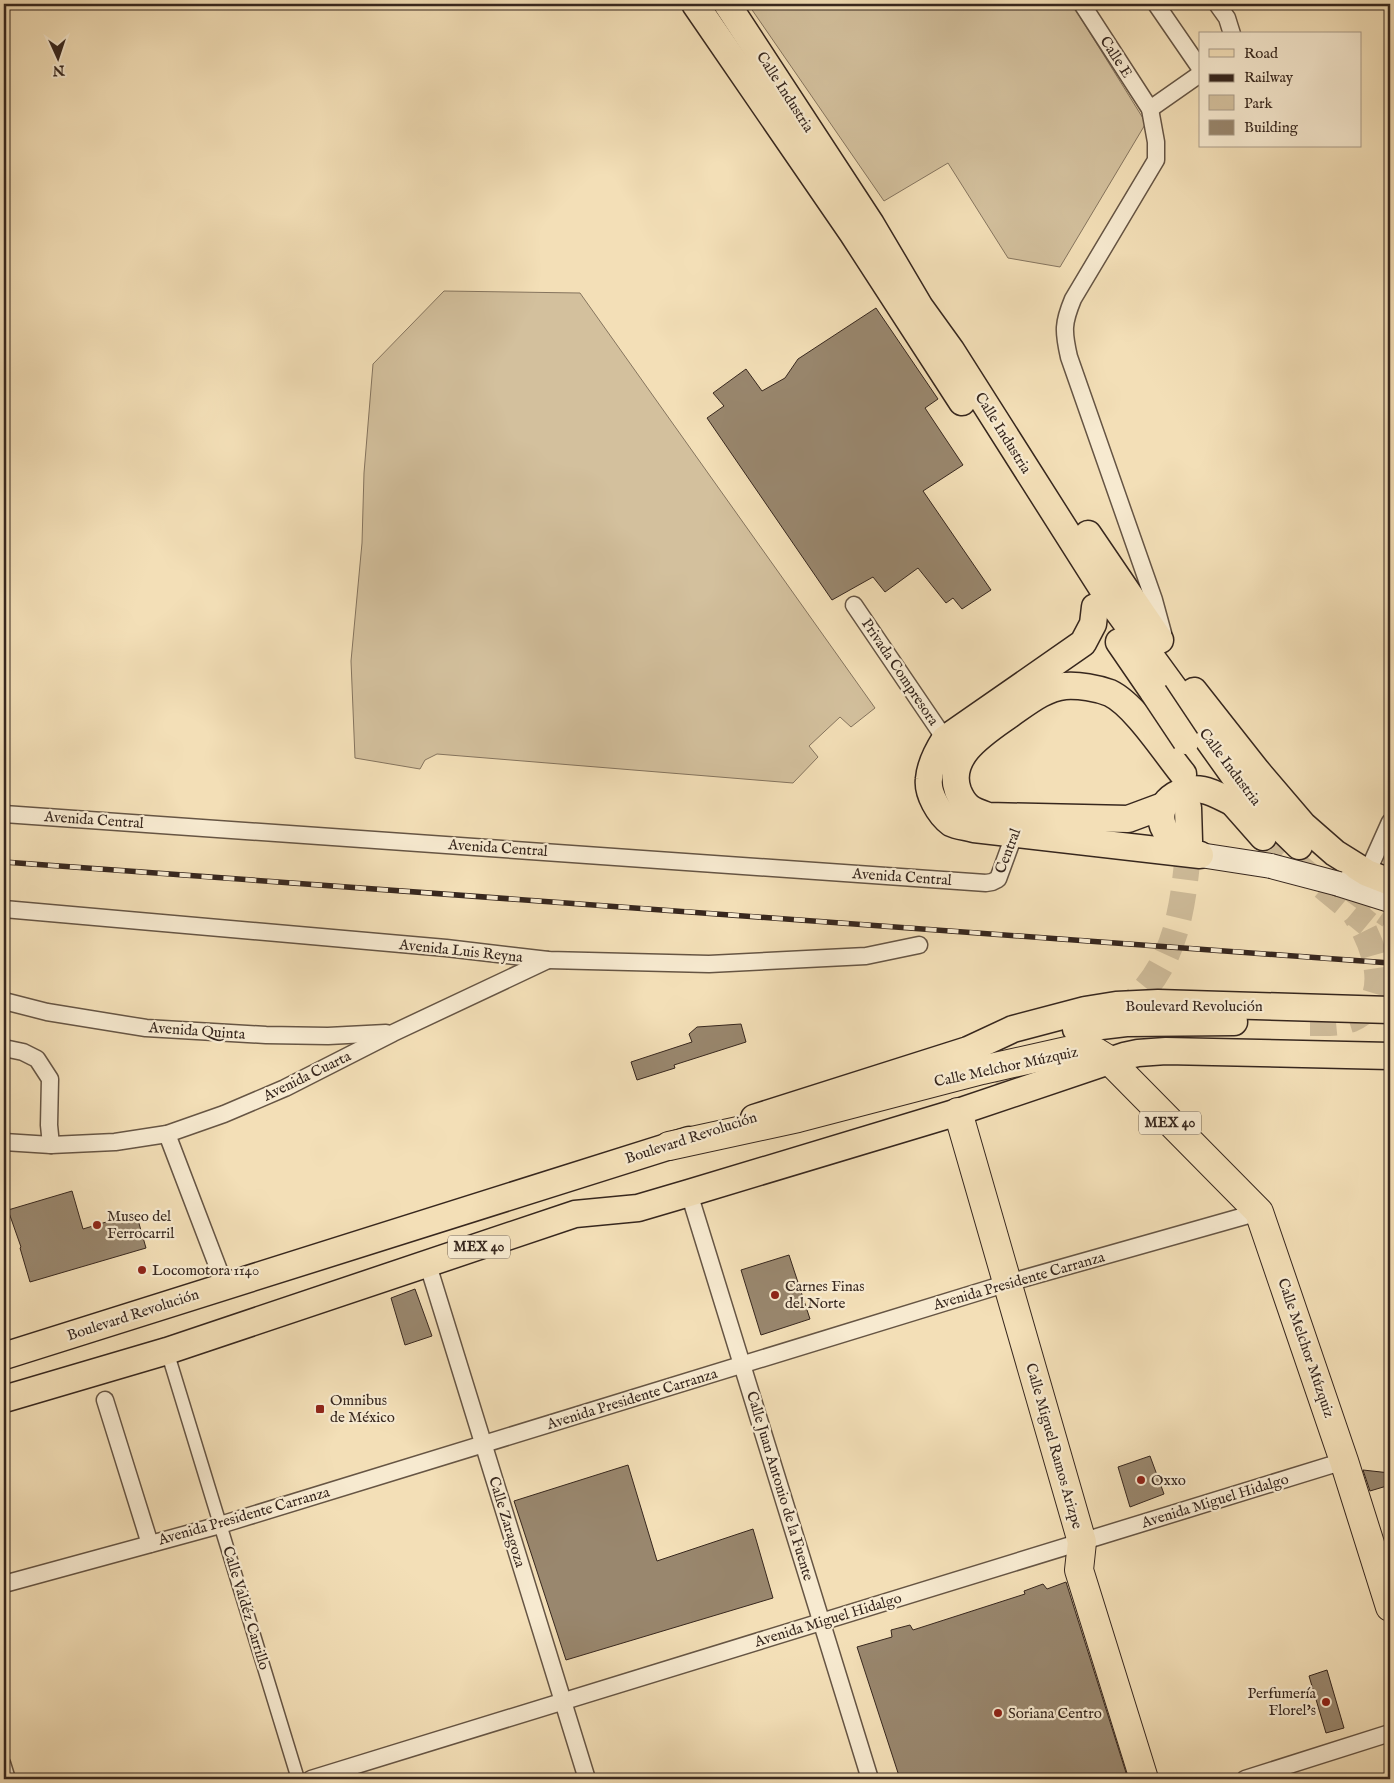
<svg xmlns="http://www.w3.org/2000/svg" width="1394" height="1783" viewBox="0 0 1394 1783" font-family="'IM FELL English',serif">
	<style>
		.green { fill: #d3c09d; stroke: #85745e }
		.building { fill: #99876e; stroke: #37271e }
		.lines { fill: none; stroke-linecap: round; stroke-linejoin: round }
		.primary-tunnel { stroke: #cdba98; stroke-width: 26; stroke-dasharray: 26 13; stroke-linecap: butt }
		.pedestrian-casing { stroke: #654; stroke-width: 15 }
		.minor-casing { stroke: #654; stroke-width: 19 }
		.secondary-casing { stroke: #37271e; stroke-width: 26 }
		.primary-casing { stroke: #37271e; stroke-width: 29 }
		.trunk-casing { stroke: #37271e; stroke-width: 30 }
		.pedestrian { stroke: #f7ead0; stroke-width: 12 }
		.minor { stroke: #f7ead0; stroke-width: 16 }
		.secondary { stroke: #f7ead0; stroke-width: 24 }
		.primary { stroke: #f3dfb7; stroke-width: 26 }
		.trunk { stroke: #f3dfb7; stroke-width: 28 }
		.rail-casing { stroke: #37271e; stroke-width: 5.5 }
		.rail { stroke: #f7ead0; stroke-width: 4; stroke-dasharray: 11; stroke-linecap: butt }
		.secondary-bridge-casing { stroke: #37271e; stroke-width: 26; stroke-linecap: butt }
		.primary-bridge-casing { stroke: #37271e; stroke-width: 29; stroke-linecap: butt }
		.secondary-bridge { stroke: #f7ead0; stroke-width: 24 }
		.primary-bridge { stroke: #f3dfb7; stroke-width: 26 }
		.poi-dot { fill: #8f2418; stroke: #f7ead0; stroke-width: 2 }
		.labels { text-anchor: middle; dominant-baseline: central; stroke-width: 4.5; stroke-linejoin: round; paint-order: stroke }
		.shield { fill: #f7ead0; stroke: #716253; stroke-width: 1 }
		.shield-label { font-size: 14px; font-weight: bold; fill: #37271e }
		.street-label { font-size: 15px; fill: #37271e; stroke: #f7ead0 }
		.poi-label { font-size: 15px; fill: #37271e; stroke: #f7ead0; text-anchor: start }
	</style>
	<rect width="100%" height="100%" fill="#f3dfb7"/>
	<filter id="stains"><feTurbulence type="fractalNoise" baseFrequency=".004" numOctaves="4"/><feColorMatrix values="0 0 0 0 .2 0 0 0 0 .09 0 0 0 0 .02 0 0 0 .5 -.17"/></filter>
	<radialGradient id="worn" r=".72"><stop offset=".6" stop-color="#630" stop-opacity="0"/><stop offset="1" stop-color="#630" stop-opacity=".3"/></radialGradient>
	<!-- green -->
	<g class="green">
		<path d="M 748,4 L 1072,4 L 1146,123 L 1060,267 L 1008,258 L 948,163 L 884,201 Z"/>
		<path d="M 444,291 L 580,293 L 875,708 L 851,727 L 840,717 L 809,746 L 818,757 L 793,783 L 437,754 L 425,760 L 420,769 L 355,758 L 351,661 L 362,543 L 364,473 L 373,364 Z"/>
	</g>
	<!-- building -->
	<g class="building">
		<path d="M 876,308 L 938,399 L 925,408 L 963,465 L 923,491 L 991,590 L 962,609 L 953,598 L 946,603 L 918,568 L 885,592 L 873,577 L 832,600 L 707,418 L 724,406 L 713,393 L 746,369 L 762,391 L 785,378 L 798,359 Z"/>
		<path d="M 741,1024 L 746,1042 L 674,1065 L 675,1068 L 637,1080 L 631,1062 L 692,1042 L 689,1034 L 697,1027 Z"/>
		<path d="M 72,1191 L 83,1229 L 136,1213 L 146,1248 L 30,1282 L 20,1248 L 21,1247 L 8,1210 Z"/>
		<path d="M 789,1255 L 810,1319 L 761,1335 L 741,1270 Z"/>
		<path d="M 415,1289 L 432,1336 L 405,1345 L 391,1298 Z"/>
		<path d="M 1150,1456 L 1164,1494 L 1130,1507 L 1118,1467 Z"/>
		<path d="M 628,1465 L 657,1561 L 753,1529 L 773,1598 L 566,1660 L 514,1501 Z"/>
		<path d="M 1363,1470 L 1390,1473 L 1390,1485 L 1370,1491 Z"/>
		<path d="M 1066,1582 L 1128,1779 L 900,1779 L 857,1647 L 892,1637 L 891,1630 L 910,1625 L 913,1630 L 1025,1594 L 1024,1591 L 1043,1584 L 1047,1589 Z"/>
		<path d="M 1327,1670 L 1344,1728 L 1326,1733 L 1309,1676 Z"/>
	</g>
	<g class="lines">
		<!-- primary-tunnel -->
		<g class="primary-tunnel">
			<path d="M 1263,837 L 1368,924"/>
			<path d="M 1352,889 L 1390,916"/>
			<path d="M 1118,1015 C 1177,970 1183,910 1189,841"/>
			<path d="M 1310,1023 C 1324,1023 1339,1024 1352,1019 C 1394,1001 1376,947 1355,914"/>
			<path d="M 996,1084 L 1036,1061"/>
		</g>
		<!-- pedestrian casing -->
		<g class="pedestrian-casing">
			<g id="pedestrian">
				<path d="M 167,1351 L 298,1779"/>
				<path d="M 4,1763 L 9,1779"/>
			</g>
		</g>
		<!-- minor casing -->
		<g class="minor-casing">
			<g id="minor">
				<path d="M 1082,4 L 1150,109 L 1156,142 L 1156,160 L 1073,299 C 1063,323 1063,331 1069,357 L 1154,600 L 1163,633"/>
				<path d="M 1156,4 L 1200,68"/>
				<path d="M 1217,4 L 1227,18 L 1232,34"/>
				<path d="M 1150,109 L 1200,74"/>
				<path d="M 854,605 L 945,739"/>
				<path d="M 4,814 L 986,883 L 992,882 L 998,879 L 1017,827"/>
				<path d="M 1364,880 L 1390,822"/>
				<path d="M 4,909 L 446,948 L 548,960 L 709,964 L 866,956 L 919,945"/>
				<path d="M 4,1001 L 47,1012 L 146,1028 L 266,1035 L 328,1036 L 386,1033"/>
				<path d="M 4,1048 L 23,1052 L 37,1059 L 50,1079 L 49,1125 L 51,1145"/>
				<path d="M 167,1134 L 225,1286"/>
				<path d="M 4,1142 L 51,1145 L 115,1142 L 167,1134 L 224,1114 L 285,1088 L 393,1033 L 548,960"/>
				<path d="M 689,1193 L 870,1779"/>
				<path d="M 428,1265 L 587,1779"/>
				<path d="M 105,1400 L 150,1544"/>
				<path d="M 4,1584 L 220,1525 L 1008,1283 L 1259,1212"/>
				<path d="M 311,1779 L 1344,1461"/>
				<path d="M 1245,1779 L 1390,1733"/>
			</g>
		</g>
		<!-- secondary casing -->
		<g class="secondary-casing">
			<g id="secondary">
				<path d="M 1200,855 L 1271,866"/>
				<path d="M 1339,884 L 1390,900"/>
			</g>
		</g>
		<!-- primary casing -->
		<g class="primary-casing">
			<g id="primary">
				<path d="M 695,4 L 853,234 L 962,402"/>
				<path d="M 727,4 L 871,224 L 920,307 L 951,350 L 1109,599 L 1176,691 L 1202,731 L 1249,797 L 1299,846"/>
				<path d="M 1088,534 L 1160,640"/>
				<path d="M 1095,607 L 1093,624 L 1083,643 L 945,739 C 938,750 930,765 929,779 C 927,793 939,814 951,823 C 957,826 967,827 974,829 L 1200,855"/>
				<path d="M 1119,642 L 1154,693"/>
				<path d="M 1194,691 L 1257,771 L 1303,825 L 1335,853 L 1367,873 L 1390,882"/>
				<path d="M 1233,803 L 1263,837"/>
				<path d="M 1163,806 L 1128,819 L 988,816 C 972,810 965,808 958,791 C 945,755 987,731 1012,713 C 1028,702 1045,688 1065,686 C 1079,685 1097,688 1110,693 C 1135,705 1165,752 1183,774"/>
				<path d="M 1188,808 L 1189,841"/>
				<path d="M 1195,853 C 1185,848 1175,844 1169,836 C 1147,809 1176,785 1203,790 C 1213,792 1223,798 1232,802"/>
				<path d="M 1076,1029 L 1126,1023 L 1234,1022"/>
				<path d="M 754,1118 L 968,1050 L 1013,1029 L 1085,1010 L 1116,1005 L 1158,1003 L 1390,1010"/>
				<path d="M 4,1356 L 689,1140"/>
				<path d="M 4,1399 L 167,1351 L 575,1214 L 638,1208 L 689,1193 L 958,1112 L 1124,1056 L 1138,1053 L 1166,1051 L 1390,1056"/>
			</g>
		</g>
		<!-- trunk casing -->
		<g class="trunk-casing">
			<g id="trunk">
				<path d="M 958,1112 L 1082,1542 L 1079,1570 L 1144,1779"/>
				<path d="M 669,1146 L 798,1118 L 982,1070 L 1067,1051 L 1086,1050 L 1096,1052 L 1109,1060 L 1259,1212 L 1344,1461 L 1390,1607"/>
			</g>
		</g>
		<!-- pedestrian -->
		<use href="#pedestrian" class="pedestrian"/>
		<!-- minor -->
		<use href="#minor" class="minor"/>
		<!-- secondary -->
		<use href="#secondary" class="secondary"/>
		<!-- primary -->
		<use href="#primary" class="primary"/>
		<!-- trunk -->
		<use href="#trunk" class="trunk"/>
		<!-- rail casing -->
		<g class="rail-casing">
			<path id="rail" d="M 4,862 L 1390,963"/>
		</g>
		<!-- rail -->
		<use href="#rail" class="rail"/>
		<!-- secondary-bridge casing -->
		<g class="secondary-bridge-casing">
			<path id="secondary-bridge" d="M 1271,866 L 1339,884"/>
		</g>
		<!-- primary-bridge casing -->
		<g class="primary-bridge-casing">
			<path id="primary-bridge" d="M 1154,693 L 1186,741"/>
		</g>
		<!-- secondary-bridge -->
		<use href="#secondary-bridge" class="secondary-bridge"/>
		<!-- primary-bridge -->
		<use href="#primary-bridge" class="primary-bridge"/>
	</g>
	<!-- markers -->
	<g class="poi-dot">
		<circle cx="97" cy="1225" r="5"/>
		<circle cx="142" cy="1270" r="5"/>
		<circle cx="775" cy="1295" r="5"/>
		<rect x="315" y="1404" width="10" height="10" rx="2.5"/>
		<circle cx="1141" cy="1480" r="5"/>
		<circle cx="1326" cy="1702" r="5"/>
		<circle cx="998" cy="1713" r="5"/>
	</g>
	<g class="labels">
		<!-- shield labels -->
		<g class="shield">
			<rect x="1139" y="1111.5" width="62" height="23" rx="4"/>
			<rect x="448" y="1235.5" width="62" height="23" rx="4"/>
		</g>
		<g class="shield-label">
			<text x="1170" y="1123">MEX 40</text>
			<text x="479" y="1247">MEX 40</text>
		</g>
		<!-- street labels -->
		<g class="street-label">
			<text transform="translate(1116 57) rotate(57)">Calle E</text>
			<text transform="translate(785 92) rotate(57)">Calle Industria</text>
			<text transform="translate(1003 433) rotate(58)">Calle Industria</text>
			<text transform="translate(900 672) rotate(56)">Privada Compresora</text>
			<text transform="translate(1230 767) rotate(53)">Calle Industria</text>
			<text transform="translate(94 820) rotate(4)">Avenida Central</text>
			<text transform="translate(498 848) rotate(4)">Avenida Central</text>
			<text transform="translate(1008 851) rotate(-69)">Central</text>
			<text transform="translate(902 877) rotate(4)">Avenida Central</text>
			<text transform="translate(461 951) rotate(6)">Avenida Luis Reyna</text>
			<text x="1194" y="1006">Boulevard Revolución</text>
			<text transform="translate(197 1031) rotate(4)">Avenida Quinta</text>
			<text transform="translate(1006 1067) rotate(-12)">Calle Melchor Múzquiz</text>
			<text transform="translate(307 1076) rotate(-26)">Avenida Cuarta</text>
			<text transform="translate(691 1138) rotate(-18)">Boulevard Revolución</text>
			<text transform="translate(1019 1281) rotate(-16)">Avenida Presidente Carranza</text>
			<text transform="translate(133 1315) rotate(-18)">Boulevard Revolución</text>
			<text transform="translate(1306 1348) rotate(71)">Calle Melchor Múzquiz</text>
			<text transform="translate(632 1399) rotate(-17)">Avenida Presidente Carranza</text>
			<text transform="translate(1054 1446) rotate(74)">Calle Miguel Ramos Arizpe</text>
			<text transform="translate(780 1486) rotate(73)">Calle Juan Antonio de la Fuente</text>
			<text transform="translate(1215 1501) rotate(-17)">Avenida Miguel Hidalgo</text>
			<text transform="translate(244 1516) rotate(-16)">Avenida Presidente Carranza</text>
			<text transform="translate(507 1522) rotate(73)">Calle Zaragoza</text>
			<text transform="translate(246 1608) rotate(73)">Calle Valdéz Carrillo</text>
			<text transform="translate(828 1620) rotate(-17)">Avenida Miguel Hidalgo</text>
		</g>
		<!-- poi labels -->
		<g class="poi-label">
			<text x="107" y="1216">Museo del<tspan x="107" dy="17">Ferrocarril</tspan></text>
			<text x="152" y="1270">Locomotora 1140</text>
			<text x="785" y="1286">Carnes Finas<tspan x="785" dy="17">del Norte</tspan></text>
			<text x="330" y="1400">Omnibus<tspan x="330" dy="17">de México</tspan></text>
			<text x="1151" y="1480">Oxxo</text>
			<text x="1316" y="1693" text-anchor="end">Perfumería<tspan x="1316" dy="17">Florel's</tspan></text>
			<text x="1008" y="1713">Soriana Centro</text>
		</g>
	</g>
	<!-- margin -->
	<rect width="1394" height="1783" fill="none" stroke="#f3dfb7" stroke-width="20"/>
	<rect x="5" y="5" width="1384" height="1773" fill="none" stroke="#37271e" stroke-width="2.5"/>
	<rect x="10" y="10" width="1374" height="1763" fill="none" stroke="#37271e"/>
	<!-- legend -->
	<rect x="1199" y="32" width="162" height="115" fill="#f7ead0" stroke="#aa9c89"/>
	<rect x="1209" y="49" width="25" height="8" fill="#f3dfb7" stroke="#aa9c89"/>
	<text x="1244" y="58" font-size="15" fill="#37271e">Road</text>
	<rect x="1209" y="74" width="25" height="8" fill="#37271e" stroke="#aa9c89"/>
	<text x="1244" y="82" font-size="15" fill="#37271e">Railway</text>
	<rect x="1209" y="95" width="25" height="15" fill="#d3c09d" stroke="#aa9c89"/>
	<text x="1244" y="108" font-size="15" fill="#37271e">Park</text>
	<rect x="1209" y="120" width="25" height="15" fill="#99876e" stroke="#aa9c89"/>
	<text x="1244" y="132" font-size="15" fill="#37271e">Building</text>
	<!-- north arrow -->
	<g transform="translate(58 58) rotate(177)" stroke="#f7ead0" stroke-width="4" paint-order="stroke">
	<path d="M0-4L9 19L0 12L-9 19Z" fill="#37271e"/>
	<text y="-8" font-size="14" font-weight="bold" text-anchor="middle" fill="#37271e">N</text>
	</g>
	<rect width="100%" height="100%" filter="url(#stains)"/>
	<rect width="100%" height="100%" fill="url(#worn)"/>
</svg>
